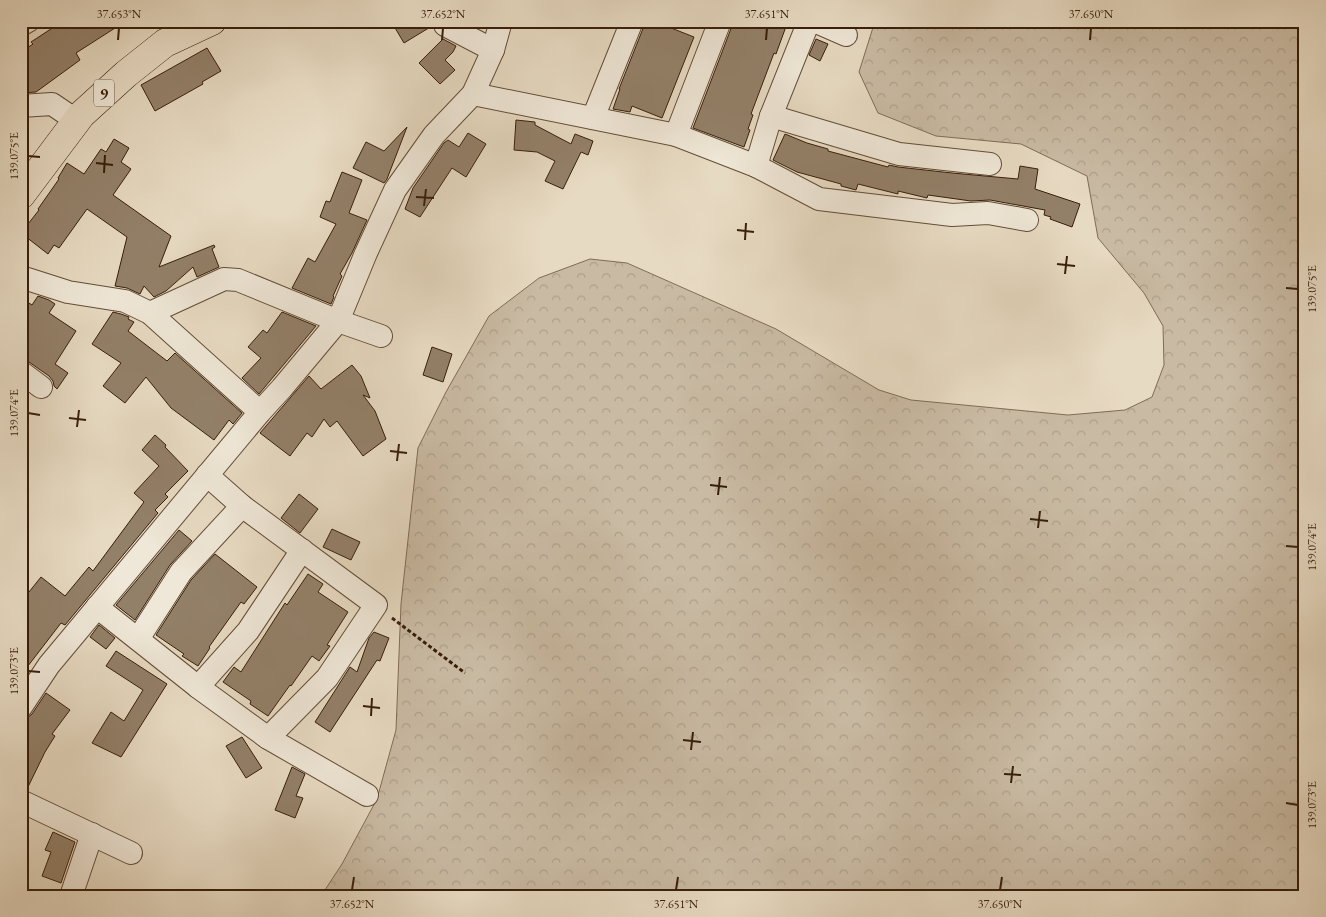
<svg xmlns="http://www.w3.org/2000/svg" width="1326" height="917" viewBox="0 0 1326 917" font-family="'EB Garamond',serif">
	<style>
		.forest { fill: url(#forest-crowns); stroke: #806c56 }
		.building { fill: #938069; stroke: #381e09 }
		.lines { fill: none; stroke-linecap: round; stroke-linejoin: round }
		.minor-casing { stroke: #644d37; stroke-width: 24 }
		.primary-casing { stroke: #381e09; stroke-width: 29 }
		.path { stroke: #381e09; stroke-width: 3; stroke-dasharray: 4 2.5; stroke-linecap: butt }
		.minor { stroke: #efe7d7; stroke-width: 22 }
		.primary { stroke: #e7dac2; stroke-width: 28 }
		.ticks { fill: none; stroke: #381e09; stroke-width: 2 }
		.labels { text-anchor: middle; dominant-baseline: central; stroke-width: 4; stroke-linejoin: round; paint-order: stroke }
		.shield { fill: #efe7d7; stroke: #6f5a47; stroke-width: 1 }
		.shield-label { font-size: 16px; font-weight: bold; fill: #381e09 }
		.neatline { fill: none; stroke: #381e09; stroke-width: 2 }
		.ticks-label { font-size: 12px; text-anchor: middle; fill: #381e09 }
	</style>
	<defs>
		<pattern id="forest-crowns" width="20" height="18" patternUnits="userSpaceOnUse" patternTransform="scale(1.25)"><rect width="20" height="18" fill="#c9baa3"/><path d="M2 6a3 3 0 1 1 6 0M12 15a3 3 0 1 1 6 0" fill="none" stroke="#ad9f8b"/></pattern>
	</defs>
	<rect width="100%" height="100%" fill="#e7dac2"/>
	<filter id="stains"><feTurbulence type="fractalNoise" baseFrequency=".004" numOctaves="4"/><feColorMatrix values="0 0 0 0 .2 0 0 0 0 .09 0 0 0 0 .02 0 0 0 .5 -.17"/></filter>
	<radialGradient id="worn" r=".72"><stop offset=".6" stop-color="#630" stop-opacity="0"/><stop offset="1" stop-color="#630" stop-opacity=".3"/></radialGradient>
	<!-- forest -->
	<path class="forest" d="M 875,21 L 1305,21 L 1305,896 L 321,896 L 342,864 L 377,799 L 396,730 L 401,604 L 418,448 L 446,392 L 489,316 L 539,278 L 590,259 L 627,263 L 776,329 L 879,390 L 911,400 L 1068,415 L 1125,410 L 1152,397 L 1164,365 L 1163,326 L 1144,293 L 1098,238 L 1087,176 L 1021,144 L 936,136 L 878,113 L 859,72 Z"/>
	<!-- building -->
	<g class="building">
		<path d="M 63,21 L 126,21 L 76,53 L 80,60 L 36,92 L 21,93 L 21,52 L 33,44 L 31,42 Z"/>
		<path d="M 391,21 L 433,21 L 432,26 L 404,43 Z"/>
		<path d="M 646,21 L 667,21 L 666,26 L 694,37 L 662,118 L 632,106 L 630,112 L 613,109 L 620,89 L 619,89 Z"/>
		<path d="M 733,21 L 788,21 L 776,54 L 774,53 L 751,114 L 753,115 L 748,129 L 750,130 L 744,147 L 693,128 L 732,26 Z"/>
		<path d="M 443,39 L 456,46 L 453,52 L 445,60 L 455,70 L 440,84 L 419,63 Z"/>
		<path d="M 816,39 L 828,44 L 820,61 L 809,55 Z"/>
		<path d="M 207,48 L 221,71 L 202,82 L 203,84 L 155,111 L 141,85 Z"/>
		<path d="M 516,120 L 535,122 L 535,125 L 571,144 L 575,134 L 593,141 L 588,155 L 581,152 L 563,189 L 545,181 L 555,161 L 537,152 L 514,150 Z"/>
		<path d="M 407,127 L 387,179 L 384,183 L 353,168 L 366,142 L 384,151 Z"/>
		<path d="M 468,133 L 486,144 L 466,177 L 452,168 L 420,217 L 405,209 L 413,188 L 444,143 L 448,140 L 459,147 Z"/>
		<path d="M 785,134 L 807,143 L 828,149 L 828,151 L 888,167 L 889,165 L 898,167 L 952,173 L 1018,179 L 1020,166 L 1038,169 L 1035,189 L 1080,204 L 1072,227 L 1050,219 L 1051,217 L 1044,215 L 1045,210 L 990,200 L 971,201 L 928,195 L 927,198 L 898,191 L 898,194 L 858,184 L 856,190 L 841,186 L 841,184 L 797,172 L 773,160 Z"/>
		<path d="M 114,139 L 129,148 L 121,162 L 131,169 L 113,195 L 171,236 L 159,267 L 214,245 L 215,247 L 212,249 L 219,267 L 197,277 L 193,267 L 166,291 L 154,297 L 144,286 L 140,294 L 127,288 L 115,286 L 127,237 L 87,209 L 59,248 L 54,245 L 48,254 L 21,233 L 39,210 L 38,209 L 59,179 L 58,178 L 67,163 L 84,174 L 101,149 L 106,152 Z"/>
		<path d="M 342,172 L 362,180 L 349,213 L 367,220 L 352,253 L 340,274 L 342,276 L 333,296 L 334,297 L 331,304 L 292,288 L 308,258 L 315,262 L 336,224 L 320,217 L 326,201 L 330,202 Z"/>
		<path d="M 38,296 L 49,300 L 55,304 L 49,313 L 76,331 L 55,364 L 68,373 L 57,389 L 54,386 L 53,381 L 49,376 L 29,362 L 21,359 L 21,298 L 32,305 Z"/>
		<path d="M 113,312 L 121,314 L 129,317 L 128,319 L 134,322 L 128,331 L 167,361 L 175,353 L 242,413 L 233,424 L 229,420 L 214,440 L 171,408 L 146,377 L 125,403 L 103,386 L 121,363 L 92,344 Z"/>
		<path d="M 282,312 L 316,326 L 259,394 L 242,378 L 261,358 L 248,347 L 263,330 L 267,333 Z"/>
		<path d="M 432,347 L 452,354 L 443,382 L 423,375 Z"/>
		<path d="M 352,365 L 361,376 L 370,398 L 363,395 L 375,411 L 386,439 L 363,456 L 337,421 L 330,427 L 324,419 L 312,437 L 307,433 L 290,456 L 260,433 L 309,376 L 321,389 Z"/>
		<path d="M 155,435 L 166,445 L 165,447 L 188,471 L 165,494 L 168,497 L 155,510 L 158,513 L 65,625 L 61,623 L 21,675 L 21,602 L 41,577 L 65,596 L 89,567 L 93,571 L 144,502 L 134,493 L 159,466 L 142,450 Z"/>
		<path d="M 299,494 L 318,509 L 300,533 L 281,518 Z"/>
		<path d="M 332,529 L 360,542 L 351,560 L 323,547 Z"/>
		<path d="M 179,530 L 192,541 L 170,565 L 135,620 L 116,605 Z"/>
		<path d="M 215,554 L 257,587 L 244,604 L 241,602 L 209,647 L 210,648 L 198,666 L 182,656 L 184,654 L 156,635 L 191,580 Z"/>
		<path d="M 308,574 L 323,584 L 318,592 L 348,612 L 327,645 L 330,646 L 319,661 L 312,656 L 291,686 L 290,685 L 268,716 L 250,704 L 251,701 L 223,682 L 234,667 L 241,672 L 285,603 L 287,605 Z"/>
		<path d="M 99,625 L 115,638 L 106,649 L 90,637 Z"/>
		<path d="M 374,632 L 389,638 L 380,661 L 377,660 L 330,732 L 315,722 L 350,667 L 357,672 L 369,638 Z"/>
		<path d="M 116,651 L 167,684 L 121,757 L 92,743 L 111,712 L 124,721 L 143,690 L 106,666 Z"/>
		<path d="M 46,693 L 70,710 L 52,734 L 55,736 L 45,752 L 27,789 L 21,788 L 21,725 L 26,719 L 32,714 Z"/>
		<path d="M 242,737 L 262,768 L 246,778 L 226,746 Z"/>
		<path d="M 292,767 L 305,774 L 296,796 L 303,798 L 295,818 L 275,810 Z"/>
		<path d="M 53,832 L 75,842 L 61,883 L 42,876 L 51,852 L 45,850 Z"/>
	</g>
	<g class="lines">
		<!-- minor casing -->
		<g class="minor-casing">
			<g id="minor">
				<path d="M 814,21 L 846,35"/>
				<path d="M 21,25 L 28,21"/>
				<path d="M 445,25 L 493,50"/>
				<path d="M 473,94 L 676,135 L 756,166 L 819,199 L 952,215 L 988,213 L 1027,220"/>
				<path d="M 21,106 L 52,104 L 77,121"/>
				<path d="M 771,116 L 899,154 L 990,164"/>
				<path d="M 593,118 L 632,21"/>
				<path d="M 676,135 L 720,21"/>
				<path d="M 756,166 L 771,116 L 809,21"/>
				<path d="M 21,277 L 68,292 L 125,301 L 150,313 L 260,412"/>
				<path d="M 150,313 L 224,279 L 238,280 L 338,321 L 381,336"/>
				<path d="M 21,372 L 41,387"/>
				<path d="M 207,475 L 242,506 L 376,605 L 327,678 L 268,738"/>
				<path d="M 97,607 L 198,687 L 268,738 L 367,795"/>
				<path d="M 138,639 L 181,572 L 242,506"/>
				<path d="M 198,687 L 248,631 L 302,550"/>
				<path d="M 21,707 L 49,665 L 260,412 L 282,388 L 338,321 L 366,253 L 395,190 L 434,135 L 473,94 L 493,50 L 501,21"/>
				<path d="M 21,801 L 131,853"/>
				<path d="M 71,896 L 92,834"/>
			</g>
		</g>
		<!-- primary casing -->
		<g class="primary-casing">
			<path id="primary" d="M 21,195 L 81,115 L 126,74 L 165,43 L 212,21"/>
		</g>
		<!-- path -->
		<path class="path" d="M 392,618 L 465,673"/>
		<!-- minor -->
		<use href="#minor" class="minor"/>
		<!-- primary -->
		<use href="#primary" class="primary"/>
	</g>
	<!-- ticks -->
	<path class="ticks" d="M 118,40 L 119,28M 442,40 L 443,28M 766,40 L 767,28M 1090,40 L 1091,28M 28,156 L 40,157M 96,163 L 113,165M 104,173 L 105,155M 416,197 L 434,198M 424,206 L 426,189M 737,230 L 754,232M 745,240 L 746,223M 1057,264 L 1075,266M 1065,274 L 1067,256M 1286,288 L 1298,289M 28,413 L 40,415M 69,418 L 86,420M 77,427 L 79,410M 390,451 L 407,453M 397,461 L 399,444M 710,485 L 727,487M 718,495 L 720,477M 1030,519 L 1048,521M 1038,528 L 1040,511M 1286,546 L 1298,547M 28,671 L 40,672M 363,706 L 380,708M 371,716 L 372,698M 683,740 L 701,742M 691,750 L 693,732M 1004,774 L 1021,775M 1011,783 L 1013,766M 1286,803 L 1298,805M 352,890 L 354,877M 676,890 L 678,877M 1000,890 L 1002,877"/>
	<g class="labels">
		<!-- shield labels -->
		<rect class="shield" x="94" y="79.5" width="20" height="27" rx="4"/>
		<g class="shield-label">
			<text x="104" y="93">9</text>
		</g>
	</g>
	<!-- margin -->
	<rect width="1326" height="917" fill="none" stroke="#e7dac2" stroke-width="55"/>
	<rect x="28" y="28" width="1270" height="862" class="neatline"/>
	<g class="ticks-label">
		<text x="119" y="18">37.653°N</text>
		<text x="443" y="18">37.652°N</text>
		<text x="767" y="18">37.651°N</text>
		<text x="1091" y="18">37.650°N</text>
		<text transform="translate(14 156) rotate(-90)" y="4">139.075°E</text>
		<text transform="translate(1312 289) rotate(-90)" y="4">139.075°E</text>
		<text transform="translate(14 413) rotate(-90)" y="4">139.074°E</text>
		<text transform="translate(1312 547) rotate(-90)" y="4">139.074°E</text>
		<text transform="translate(14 671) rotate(-90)" y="4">139.073°E</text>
		<text transform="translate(1312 805) rotate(-90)" y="4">139.073°E</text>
		<text x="352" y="908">37.652°N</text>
		<text x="676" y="908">37.651°N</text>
		<text x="1000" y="908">37.650°N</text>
	</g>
	<rect width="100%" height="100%" filter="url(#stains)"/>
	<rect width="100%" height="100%" fill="url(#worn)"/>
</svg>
